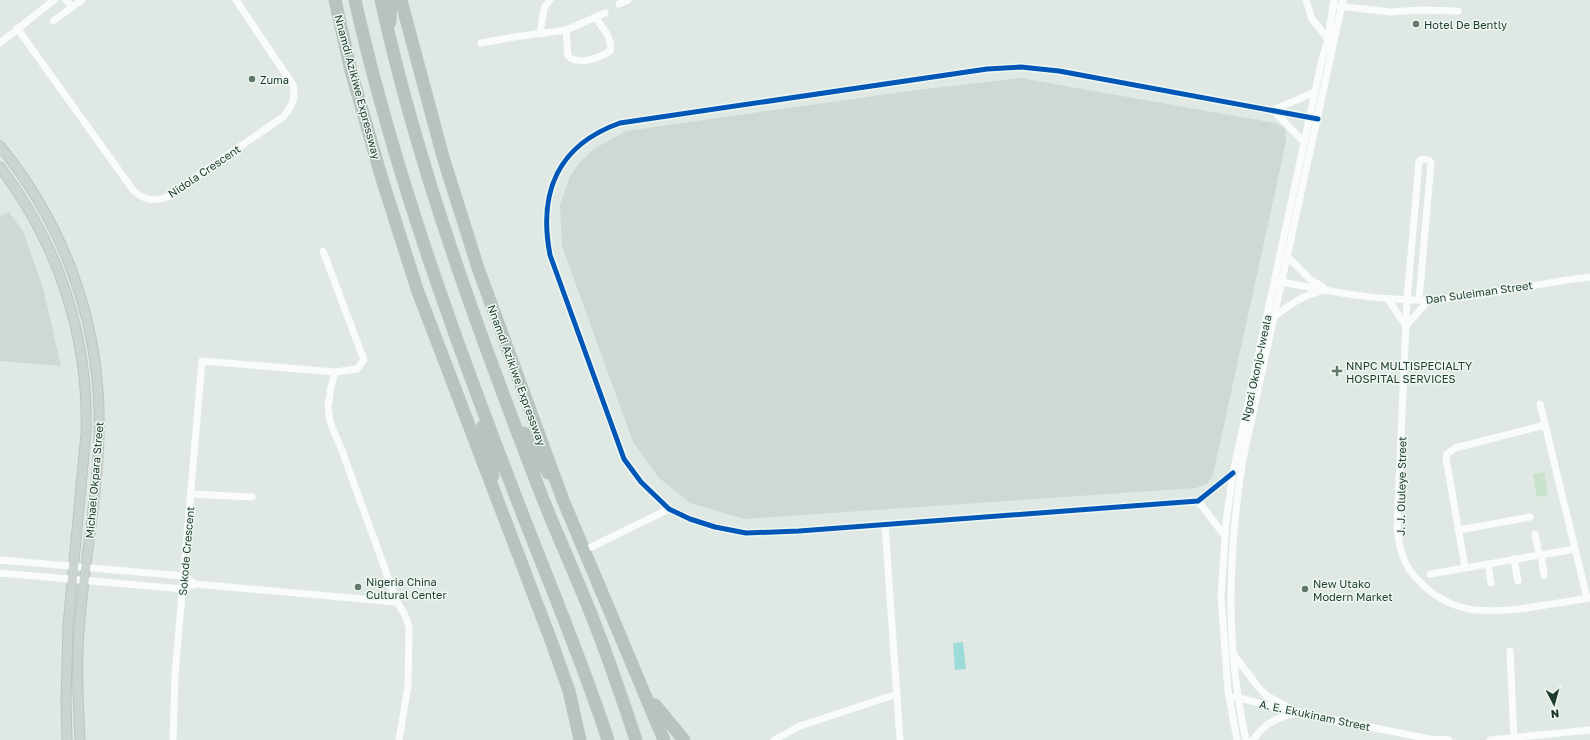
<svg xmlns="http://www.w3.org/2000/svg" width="1590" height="740" viewBox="0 0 1590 740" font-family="'Golos Text',sans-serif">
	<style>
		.built { fill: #cdd9d2 }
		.green { fill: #c8e2cb }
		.water { fill: #9ddbd8 }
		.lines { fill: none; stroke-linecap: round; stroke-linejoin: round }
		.major-casing { stroke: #bac5bf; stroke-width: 11 }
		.highway-casing { stroke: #bac5bf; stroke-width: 13 }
		.minor { stroke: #fafcfb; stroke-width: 7 }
		.major { stroke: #ccd4d0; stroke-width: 9 }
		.highway { stroke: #b8c2be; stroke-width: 11 }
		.cycleway-casing { stroke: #eef7f1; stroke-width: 8 }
		.cycleway { stroke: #0057b8; stroke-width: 5 }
		.poi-dot { fill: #62786d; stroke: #eef7f1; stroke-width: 1.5 }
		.labels { text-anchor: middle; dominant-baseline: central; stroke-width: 3; stroke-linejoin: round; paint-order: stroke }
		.poi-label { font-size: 11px; fill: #1e3b2e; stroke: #eef7f1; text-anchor: start }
		.street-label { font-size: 11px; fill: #1e3b2e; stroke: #eef7f1 }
	</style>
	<rect width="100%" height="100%" fill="#e0e8e3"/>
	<!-- built -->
	<g class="built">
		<path d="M 1020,78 L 1275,123 L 1285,128 L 1286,142 L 1213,475 L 1207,484 L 1196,488 L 744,519 L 690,503 L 658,477 L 633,442 L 562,246 L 560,205 L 570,176 L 581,161 L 594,149 L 626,131 L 917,90 Z"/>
		<path d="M 9,212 L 23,231 L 43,288 L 61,366 L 0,361 L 0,216 Z"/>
	</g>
	<!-- green -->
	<path class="green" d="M 1544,472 L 1548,495 L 1537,497 L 1533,474 Z"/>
	<!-- water -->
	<path class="water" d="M 963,642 L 966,669 L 955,670 L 953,643 Z"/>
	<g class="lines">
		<!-- major casing -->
		<g class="major-casing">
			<g id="major">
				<path d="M 0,146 C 61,221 96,312 99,409 C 101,479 86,549 80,619 C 76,659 78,700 80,740"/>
				<path d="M 0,167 C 58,243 89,337 86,433 L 68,626 L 66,700 L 67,740"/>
			</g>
		</g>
		<!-- highway casing -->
		<g class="highway-casing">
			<g id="highway">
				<path d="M 335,0 L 351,71 L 382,179 L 417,289 L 552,643 L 569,691 L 580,740"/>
				<path d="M 355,0 C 394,173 455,340 519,505 C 549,583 582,660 608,740"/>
				<path d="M 381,0 C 418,169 479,333 541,494 C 559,540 581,586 598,632 C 612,668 624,704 636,740"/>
				<path d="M 401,0 L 443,157 L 478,268 L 563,500 L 664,740"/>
				<path d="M 390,22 L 391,0"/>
				<path d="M 483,426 L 493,476"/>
				<path d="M 524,433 L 548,473"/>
				<path d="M 655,705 L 684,740"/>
			</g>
		</g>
		<!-- minor -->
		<g class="minor">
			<path d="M 66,0 L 72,7"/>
			<path d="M 1306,0 L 1312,19 L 1328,39"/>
			<path d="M 619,4 L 628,0"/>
			<path d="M 1338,6 L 1391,12 L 1419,10 L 1458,11"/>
			<path d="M 53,21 L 82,0"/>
			<path d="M 17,28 L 133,190 C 144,200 152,202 167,197 L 283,117 C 292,106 296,100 293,85 L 236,0"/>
			<path d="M 566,30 L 568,56 C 579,66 599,58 610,51 C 613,38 602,28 596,18"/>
			<path d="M 540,34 L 544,8 L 550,0"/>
			<path d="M 0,43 L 54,0"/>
			<path d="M 481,43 L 514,37 L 566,30 L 605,13"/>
			<path d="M 1304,142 L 1273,110 L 1315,92"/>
			<path d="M 1287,256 L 1311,280 L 1323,287"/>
			<path d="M 1278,281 C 1326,291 1378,301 1428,300 C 1481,298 1536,283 1590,277"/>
			<path d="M 1388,299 L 1406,326 L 1429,300"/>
			<path d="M 1419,300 L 1431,163 C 1429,158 1422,158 1419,162 L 1407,300 L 1397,529 C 1399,537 1399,546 1402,553 C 1405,566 1414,577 1424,586 C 1457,616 1491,613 1533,607 C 1552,604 1571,601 1590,598"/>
			<path d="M 1274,317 C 1290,304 1304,295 1324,290"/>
			<path d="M 335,372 L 331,387 L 328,407 L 330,422 L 341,448 L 397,602 L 404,613 L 409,627 L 408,686 L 399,740"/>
			<path d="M 1540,404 L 1587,598"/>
			<path d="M 1233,473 L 1198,501 L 799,531 L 746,533 L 715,527 L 690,519 L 669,509 L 641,482 L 624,459 L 550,255 C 538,192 558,145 620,123 L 987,69 L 1021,67 L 1059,71 L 1318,119"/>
			<path d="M 191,494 L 252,497"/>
			<path d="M 1198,501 L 1225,536"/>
			<path d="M 885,525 L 900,740"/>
			<path d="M 1459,530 L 1530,517"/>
			<path d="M 1535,534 L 1539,555"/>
			<path d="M 585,550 L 669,509"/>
			<path d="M 1541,554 L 1544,575"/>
			<path d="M 1514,559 L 1518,581"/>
			<path d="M 0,560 L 184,576 L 195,584 L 397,602"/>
			<path d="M 1488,564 L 1491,583"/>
			<path d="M 1465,567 L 1446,458 L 1447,454 L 1455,448 L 1545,425"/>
			<path d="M 0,573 L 183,589 L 195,584"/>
			<path d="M 1430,574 L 1575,549"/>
			<path d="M 1510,651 L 1514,739"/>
			<path d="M 1233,654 L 1259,688 L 1267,696 L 1290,708"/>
			<path d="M 1235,697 L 1299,713 L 1430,739 L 1449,740"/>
			<path d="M 173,740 L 175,675 L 202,361 L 335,372 L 357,369 L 364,360 L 323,251"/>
			<path d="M 774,740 L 800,726 L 897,694"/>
			<path d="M 1237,740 L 1228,691 L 1221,596 L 1226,523 L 1233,473 L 1321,64 L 1328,39 L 1334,0"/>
			<path d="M 1246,740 C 1225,644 1228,555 1243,459 L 1343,0"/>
			<path d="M 1253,740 C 1265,723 1277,717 1297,713"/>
			<path d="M 1490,740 L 1590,730"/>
		</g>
		<!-- major -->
		<use href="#major" class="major"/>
		<!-- highway -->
		<use href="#highway" class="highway"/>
		<!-- cycleway casing -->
		<g class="cycleway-casing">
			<path id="cycleway" d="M 1233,473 L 1198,501 L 799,531 L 746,533 L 715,527 L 690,519 L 669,509 L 641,482 L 624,459 L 550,255 C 538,192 558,145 620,123 L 987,69 L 1021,67 L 1059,71 L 1318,119"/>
		</g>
		<!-- cycleway -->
		<use href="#cycleway" class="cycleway"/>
	</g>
	<!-- markers -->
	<g class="poi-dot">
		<circle cx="1416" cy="24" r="4"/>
		<circle cx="252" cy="79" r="4"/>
		<path d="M1335 365h4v4h4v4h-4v4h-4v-4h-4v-4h4z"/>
		<circle cx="358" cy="587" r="4"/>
		<circle cx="1305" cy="589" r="4"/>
	</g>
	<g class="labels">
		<!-- poi labels -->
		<g class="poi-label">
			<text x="1424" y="24">Hotel De Bently</text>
			<text x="260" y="79">Zuma</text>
			<text x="1346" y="365">NNPC MULTISPECIALTY<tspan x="1346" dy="13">HOSPITAL SERVICES</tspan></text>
			<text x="366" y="581">Nigeria China<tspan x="366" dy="13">Cultural Center</tspan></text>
			<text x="1313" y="583">New Utako<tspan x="1313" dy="13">Modern Market</tspan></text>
		</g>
		<!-- street labels -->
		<g class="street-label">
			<text transform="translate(358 87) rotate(75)">Nnamdi Azikiwe Expressway</text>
			<text transform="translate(204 171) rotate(-34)">Nidola Crescent</text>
			<text transform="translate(1479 292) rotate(-8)">Dan Suleiman Street</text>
			<text transform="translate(1256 368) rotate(-78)">Ngozi Okonjo-Iweala</text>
			<text transform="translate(517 375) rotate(70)">Nnamdi Azikiwe Expressway</text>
			<text transform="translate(94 480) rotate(-85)">Michael Okpara Street</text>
			<text transform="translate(1401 486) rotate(-89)">J. J. Oluleye Street</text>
			<text transform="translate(186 551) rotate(-85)">Sokode Crescent</text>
			<text transform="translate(1315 715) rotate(12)">A. E. Ekukinam Street</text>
		</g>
	</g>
	<!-- north arrow -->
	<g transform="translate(1554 704) rotate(174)" stroke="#eef7f1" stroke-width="3" paint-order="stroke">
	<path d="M0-3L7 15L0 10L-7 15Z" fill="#1e3b2e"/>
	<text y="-6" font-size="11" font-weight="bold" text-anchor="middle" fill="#1e3b2e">N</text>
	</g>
</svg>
